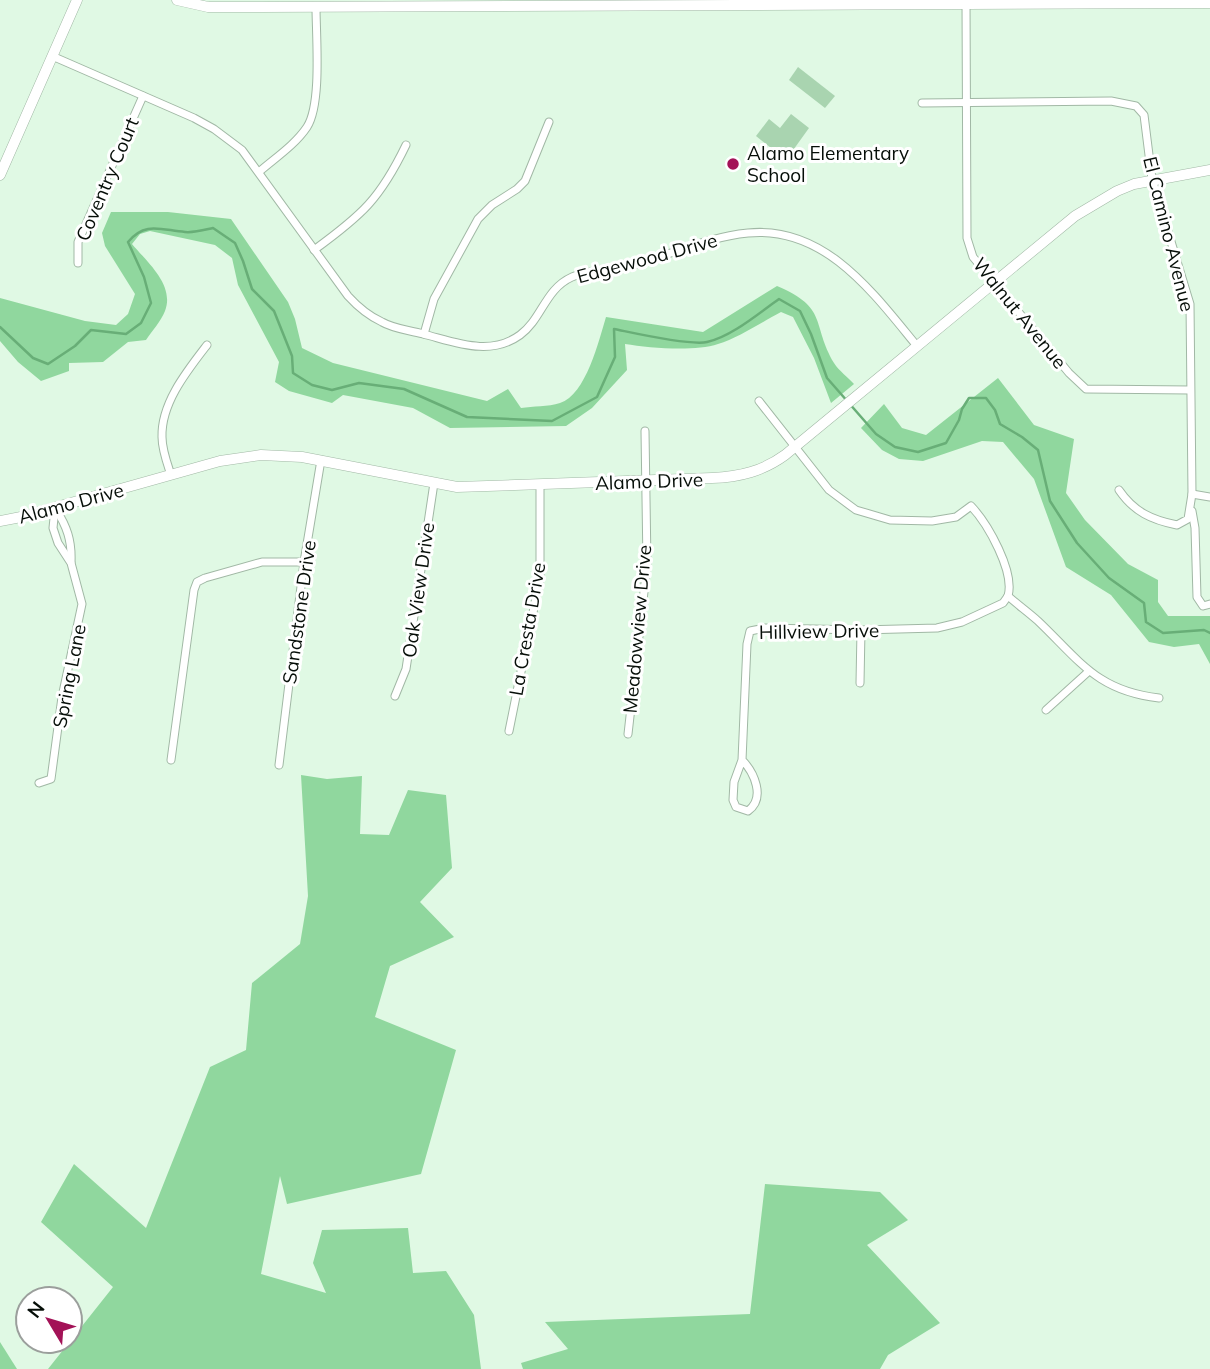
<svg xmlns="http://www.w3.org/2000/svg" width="1210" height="1369" viewBox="0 0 1210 1369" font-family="Mulish,sans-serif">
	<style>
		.green { fill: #a9d4b0 }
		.forest { fill: #90d79e }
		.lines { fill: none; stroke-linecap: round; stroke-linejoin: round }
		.stream { stroke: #68ae77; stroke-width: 2.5 }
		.street-casing { stroke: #a1b8a5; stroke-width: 9 }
		.secondary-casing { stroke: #a1b8a5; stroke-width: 11 }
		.street { stroke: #fff; stroke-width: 7 }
		.secondary { stroke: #fff; stroke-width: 10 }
		.poi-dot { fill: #a31257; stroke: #fff; stroke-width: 2.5 }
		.labels { text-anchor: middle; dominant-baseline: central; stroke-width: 6; stroke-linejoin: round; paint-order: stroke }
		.poi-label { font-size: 19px; fill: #060e08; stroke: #fff; text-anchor: start }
		.street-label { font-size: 19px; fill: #060e08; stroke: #fff }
	</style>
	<rect width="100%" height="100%" fill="#e0f9e4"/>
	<!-- green -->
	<g class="green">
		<path d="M 798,67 L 835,96 L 825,108 L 789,80 Z"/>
		<path d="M 791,114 L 809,128 L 786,160 L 756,136 L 769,119 L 780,128 Z"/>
	</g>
	<!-- forest -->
	<g class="forest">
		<path d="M 111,212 L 168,212 L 231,219 L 288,302 L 295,319 L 302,348 L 333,363 L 487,401 L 508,389 L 521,408 C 533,406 548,407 560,403 C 586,395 599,340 606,317 L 703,332 L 777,286 C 829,308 811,324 834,363 C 839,371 848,377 854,384 L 831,403 L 814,358 L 793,317 L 781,312 C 762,322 738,338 718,344 C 694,352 650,348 625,344 L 627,370 L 592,408 L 566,426 L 450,428 L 413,408 L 343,395 L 332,403 L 289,391 L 275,382 L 279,362 L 238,285 L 232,258 L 215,245 L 150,231 L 140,234 L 132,244 C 147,262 175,285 165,311 C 161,321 152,331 146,340 L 128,342 L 103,362 L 69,363 L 69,371 L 41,381 L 18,362 L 0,341 L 0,298 L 85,321 L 116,325 L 128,314 L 135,294 L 105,246 L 102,233 Z"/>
		<path d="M 998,378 L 1034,425 L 1074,439 L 1066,493 L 1085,520 L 1128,564 L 1158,580 L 1158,602 L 1168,616 L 1210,616 L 1210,664 L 1199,644 L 1174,647 L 1149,642 L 1111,595 L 1066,567 L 1034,479 L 1003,442 L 982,441 L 923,461 L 899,459 L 882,450 L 861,428 L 884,404 L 902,428 L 926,435 Z"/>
		<path d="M 301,775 L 327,779 L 362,776 L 360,834 L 389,835 L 408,790 L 446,795 L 452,868 L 420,902 L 454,937 L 390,966 L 375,1017 L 456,1050 L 421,1174 L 287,1204 L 280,1176 L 261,1274 L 326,1293 L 313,1263 L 322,1230 L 408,1228 L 413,1273 L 446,1271 L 474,1315 L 481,1369 L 48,1369 L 113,1287 L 41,1222 L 74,1164 L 146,1228 L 210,1067 L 246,1050 L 252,983 L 300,944 L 308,896 Z"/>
		<path d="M 765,1184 L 880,1192 L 908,1220 L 867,1245 L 940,1323 L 888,1355 L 880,1369 L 523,1369 L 521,1363 L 568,1349 L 545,1322 L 750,1314 Z"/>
		<path d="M 0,1342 L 17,1369 L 0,1369 Z"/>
	</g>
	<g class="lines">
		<!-- stream -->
		<path class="stream" d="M 0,327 L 33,358 L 48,364 L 75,346 L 91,330 L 126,334 L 141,323 L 151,303 L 144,277 L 128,242 C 145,221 161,230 185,232 C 194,233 204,230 213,228 L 235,243 L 243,261 L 252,289 L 274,311 L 292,356 L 293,373 L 312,385 L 332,390 L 359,383 L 404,389 L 467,417 L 552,421 L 597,397 L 615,357 L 614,329 C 634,333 690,346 707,342 C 731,337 759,313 779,299 L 800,311 L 811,334 L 827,378 L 876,434 L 895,447 L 918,452 L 946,443 L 959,420 L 962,409 L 969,398 L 986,398 L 995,410 L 1000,424 L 1022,437 L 1038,450 L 1050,501 L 1077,543 L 1109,578 L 1144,603 L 1146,622 L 1163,633 L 1204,630 L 1210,633"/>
		<!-- street casing -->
		<g class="street-casing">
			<g id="street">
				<path d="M 966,1 L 967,238 L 973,257 L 1069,373 L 1086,389 L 1190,390"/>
				<path d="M 52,56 L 194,118 L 214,129 L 242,150 L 348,296 C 358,307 369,316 382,322 C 394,329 409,330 423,334 C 455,342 490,357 520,335 C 542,319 545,289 572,277 C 586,270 604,271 619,268 C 629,267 640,263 650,260 C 681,250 715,236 748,233 C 825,225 874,294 917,346"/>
				<path d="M 922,103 L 1111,101 L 1136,106 L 1144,115 L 1152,179 L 1190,304 L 1192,494 L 1188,519 L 1177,525 C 1152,520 1134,512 1119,490"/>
				<path d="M 259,172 C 275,158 295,145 307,127 C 322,104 316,36 316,7"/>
				<path d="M 314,250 C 362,215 380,199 406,145"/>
				<path d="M 78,263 L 78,242 L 143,96"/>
				<path d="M 424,334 L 434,299 L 478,219 L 492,205 L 517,189 L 525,181 L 549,122"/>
				<path d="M 759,401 L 829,490 L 856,510 L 890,520 L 932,521 L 956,517 L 971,506 C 988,524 1015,572 1008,596"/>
				<path d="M 171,475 C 167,463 162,450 162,437 C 161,403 187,371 207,345"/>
				<path d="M 1192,494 L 1210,497"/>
				<path d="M 55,508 C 67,526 72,541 71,562"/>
				<path d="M 1192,511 L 1195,528 L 1197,597 L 1203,606 L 1210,604"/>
				<path d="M 1008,596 C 1018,605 1028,612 1038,621 C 1080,661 1097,691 1159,698"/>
				<path d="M 860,683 L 861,630"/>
				<path d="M 395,696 L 406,669 L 434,483"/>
				<path d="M 1046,710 L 1088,672"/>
				<path d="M 509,731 L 540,578 L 540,485"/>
				<path d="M 628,734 L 647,565 L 645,431"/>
				<path d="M 171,760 L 194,590 L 197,582 L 205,578 L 262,562 L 304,562"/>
				<path d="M 742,760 C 754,772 766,798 748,811 L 736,807 L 733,800 L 734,782 L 742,760 L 747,644 L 750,631 L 765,628 L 861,630 L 937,628 L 962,622 L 1003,603 L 1008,596"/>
				<path d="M 279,765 L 304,562 L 321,460"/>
				<path d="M 39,783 L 51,779 L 62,697 L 82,604 L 71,563 L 58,543 L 53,528 L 55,508"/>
			</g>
		</g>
		<!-- secondary casing -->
		<g class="secondary-casing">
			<g id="secondary">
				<path d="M 177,0 L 208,7 L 262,7 L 1210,3"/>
				<path d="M 0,175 L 77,0"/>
				<path d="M 0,521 L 21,517 L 220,461 L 261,455 L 302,457 L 457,487 L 712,478 C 740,477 763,471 785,455 L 1075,216 L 1117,191 L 1134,184 L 1210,170"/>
			</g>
		</g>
		<!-- street -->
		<use href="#street" class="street"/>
		<!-- secondary -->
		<use href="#secondary" class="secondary"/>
	</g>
	<!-- markers -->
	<circle class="poi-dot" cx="733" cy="164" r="7"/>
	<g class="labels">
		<!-- poi labels -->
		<g class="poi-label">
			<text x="747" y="153">Alamo Elementary<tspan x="747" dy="22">School</tspan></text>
		</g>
		<!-- street labels -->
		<g class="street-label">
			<text transform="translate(107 179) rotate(-67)">Coventry Court</text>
			<text transform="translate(1169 234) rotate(76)">El Camino Avenue</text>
			<text transform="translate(647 258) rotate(-15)">Edgewood Drive</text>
			<text transform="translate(1020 313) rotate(51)">Walnut Avenue</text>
			<text transform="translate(649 481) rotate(-2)">Alamo Drive</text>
			<text transform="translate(71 503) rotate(-15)">Alamo Drive</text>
			<text transform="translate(418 590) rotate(-82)">Oak View Drive</text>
			<text transform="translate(299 612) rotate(-82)">Sandstone Drive</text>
			<text transform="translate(527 629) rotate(-80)">La Cresta Drive</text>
			<text transform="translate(637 629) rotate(-85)">Meadowview Drive</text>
			<text transform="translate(819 631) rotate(-1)">Hillview Drive</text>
			<text transform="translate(69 676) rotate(-79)">Spring Lane</text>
		</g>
	</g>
	<!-- north arrow -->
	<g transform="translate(49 1320) rotate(308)"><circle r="33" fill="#ffffff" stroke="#9b9f9c" stroke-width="2"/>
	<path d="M0-5L12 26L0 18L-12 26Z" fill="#a31257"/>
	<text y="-10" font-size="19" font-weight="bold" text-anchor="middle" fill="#060e08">N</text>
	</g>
</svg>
